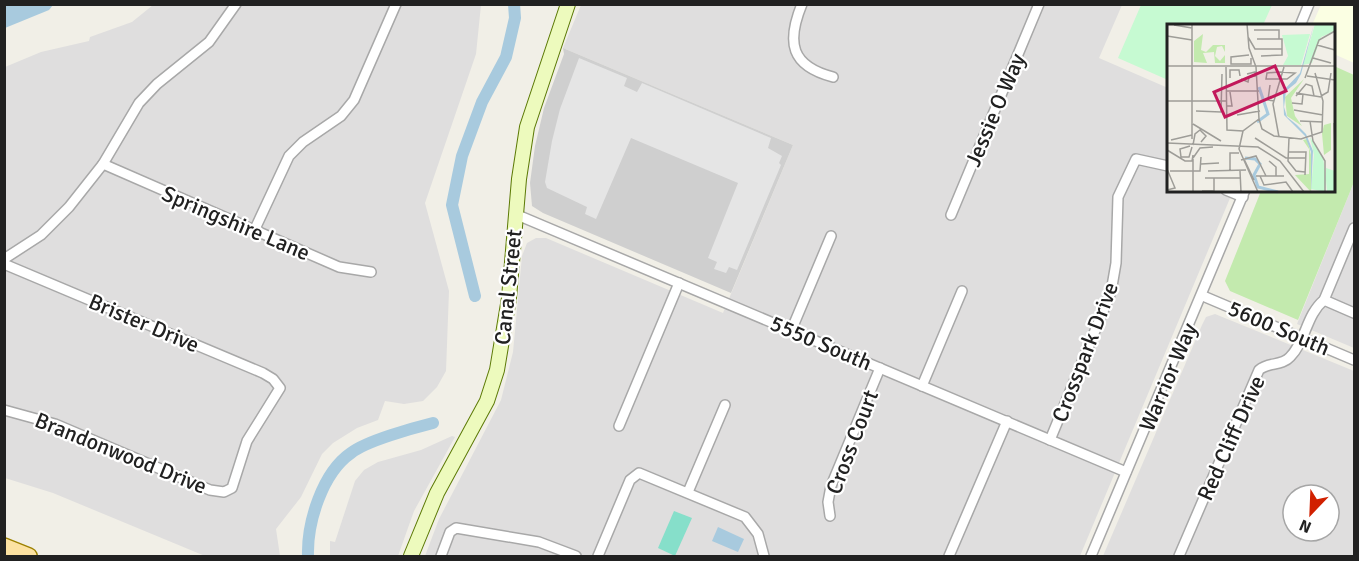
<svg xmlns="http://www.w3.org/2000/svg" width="1359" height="561" viewBox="0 0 1359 561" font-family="Signika,sans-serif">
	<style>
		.residential { fill: #dfdede; fill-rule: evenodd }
		.education { fill: #fbffe3 }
		.religious { fill: #cfcfcf }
		.grass { fill: #c3eaae }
		.park { fill: #c6fad2 }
		.pitch { fill: #86dfca }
		.parking { fill: #e5e5e5 }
		.water { fill: #a8cade }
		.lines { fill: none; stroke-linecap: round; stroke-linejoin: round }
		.canal { stroke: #a8cade; stroke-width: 12 }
		.street-casing { stroke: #a8a8a8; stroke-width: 12 }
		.secondary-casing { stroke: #5c7a05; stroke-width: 16 }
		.primary-casing { stroke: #9d8100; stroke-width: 18 }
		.street { stroke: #fff; stroke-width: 9 }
		.secondary { stroke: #edfabd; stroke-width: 14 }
		.primary { stroke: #fce2a2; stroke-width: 15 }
		.labels { text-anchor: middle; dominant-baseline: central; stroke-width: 4.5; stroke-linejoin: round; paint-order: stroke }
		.street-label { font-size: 22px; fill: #212121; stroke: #fff }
		.inset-river { fill: none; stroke: #a8cade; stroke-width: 3 }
		.inset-road { fill: none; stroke: #9e9d98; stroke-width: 1.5 }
		.view { fill: #c2185b; fill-opacity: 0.15; stroke: #c2185b; stroke-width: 3 }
		.inset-edge { fill: none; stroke: #212121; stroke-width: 3 }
	</style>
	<rect width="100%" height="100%" fill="#f1efe7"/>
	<!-- residential -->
	<g class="residential">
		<path d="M 153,5 L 481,5 L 476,54 L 425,203 L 449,291 L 446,371 L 437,387 L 423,401 L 404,404 L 385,401 L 378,420 L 357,428 L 333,443 L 322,454 L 301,497 L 276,529 L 280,556 L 205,556 L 53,493 L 5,478 L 5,67 L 41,52 L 89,41 L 90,37 L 132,22 Z"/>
		<path d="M 581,5 L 1122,5 L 1099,58 L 1168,88 L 1168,190 L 1233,191 L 1080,556 L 425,556 L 439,519 L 501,400 L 513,352 L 522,256 L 527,243 L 536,238 L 546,238 L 723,313 L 793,145 L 563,48 Z"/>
		<path d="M 1354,182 L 1354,348 L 1297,324 Z"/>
		<path d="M 1215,314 L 1354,371 L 1354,556 L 1103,556 L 1202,325 L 1206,317 ZM 1293,495 L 1329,495 L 1329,531 L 1293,531 Z"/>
		<path d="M 452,436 L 455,437 L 414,511 L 398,556 L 330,556 L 330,541 L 335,542 L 355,481 L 364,470 L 378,462 L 421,450 Z"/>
	</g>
	<!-- education -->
	<path class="education" d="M 1321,5 L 1354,5 L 1354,63 L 1334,54 L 1334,26 L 1312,25 Z"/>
	<!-- religious -->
	<path class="religious" d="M 563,48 L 793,145 L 731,293 L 543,213 L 532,206 L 530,183 L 535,146 L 544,108 L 564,54 Z"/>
	<!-- grass -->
	<path class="grass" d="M 1334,66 L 1354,75 L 1354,182 L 1298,320 L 1230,291 L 1225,281 L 1261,191 L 1334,190 Z"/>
	<!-- park -->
	<path class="park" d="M 1141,5 L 1141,4 L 1272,5 L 1263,25 L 1168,26 L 1168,80 L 1118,58 Z"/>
	<!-- pitch -->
	<path class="pitch" d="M 674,511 L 692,518 L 675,556 L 658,548 Z"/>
	<!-- parking -->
	<path class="parking" d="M 579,58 L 627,78 L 624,86 L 637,92 L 642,83 L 771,138 L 768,148 L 782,156 L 779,163 L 781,165 L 737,270 L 729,267 L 726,273 L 714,269 L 717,262 L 708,258 L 738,183 L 631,138 L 596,219 L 585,214 L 587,207 L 547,188 L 545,182 L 552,141 L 560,109 Z"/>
	<!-- water -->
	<g class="water">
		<path d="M 5,4 L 53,4 L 53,5 L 49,10 L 5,28 Z"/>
		<path d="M 718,527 L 744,539 L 738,552 L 712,541 Z"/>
	</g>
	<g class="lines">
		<!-- canal -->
		<g class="canal">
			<path d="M 475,296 L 452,205 L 462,156 L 482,102 L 506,57 L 515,18 L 514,4"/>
			<path d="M 308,556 C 307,523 322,473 351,453 C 366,441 413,428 433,423"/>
		</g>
		<!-- street casing -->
		<g class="street-casing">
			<g id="street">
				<path d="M 802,4 C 786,43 791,66 833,77"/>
				<path d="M 1300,26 L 1309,4"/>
				<path d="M 103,164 L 339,267 L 371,272"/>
				<path d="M 1226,190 L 1243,197"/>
				<path d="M 515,214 L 1126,472"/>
				<path d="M 951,215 L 1039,4"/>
				<path d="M 254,231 L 289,156 L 303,142 L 341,116 L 354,100 L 396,4"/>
				<path d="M 4,259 L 41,235 L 69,207 L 103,164 L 139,103 L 157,84 L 209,42 L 236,4"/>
				<path d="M 4,264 L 263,373 L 273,379 L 280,388 L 247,441 L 232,488 L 224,492 L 210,490 L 55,424 L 4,410"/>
				<path d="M 1203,296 L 1354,360"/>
				<path d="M 1324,300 L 1354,313"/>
				<path d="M 791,331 L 831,236"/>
				<path d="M 922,386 L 962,291"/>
				<path d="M 619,426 L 679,283"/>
				<path d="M 1050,440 L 1111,292 L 1116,263 L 1118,197 L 1136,159 L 1168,166"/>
				<path d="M 688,492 L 725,405"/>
				<path d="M 830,516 L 828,502 L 831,486 L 880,368"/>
				<path d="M 441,556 L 450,532 L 456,528 L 539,542 L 576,556"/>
				<path d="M 598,556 L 630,480 L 639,473 L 745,517 L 758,534 L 764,556"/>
				<path d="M 949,556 L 1007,421"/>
				<path d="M 1091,556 L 1245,190"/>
				<path d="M 1179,556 L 1259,370 C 1268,362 1282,366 1290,357 C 1306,341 1306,315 1324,300 L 1354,228"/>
			</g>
		</g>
		<!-- secondary casing -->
		<g class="secondary-casing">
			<path id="secondary" d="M 411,556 L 437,493 L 487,401 L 497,370 L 509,298 L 519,179 L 527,127 L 568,4"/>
		</g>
		<!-- primary casing -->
		<g class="primary-casing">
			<path id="primary" d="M 4,546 L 29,556"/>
		</g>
		<!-- street -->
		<use href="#street" class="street"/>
		<!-- secondary -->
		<use href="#secondary" class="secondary"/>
		<!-- primary -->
		<use href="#primary" class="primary"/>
	</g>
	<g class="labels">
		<!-- street labels -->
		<g class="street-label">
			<text transform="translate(995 110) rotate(-67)">Jessie O Way</text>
			<text transform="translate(236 223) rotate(23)">Springshire Lane</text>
			<text transform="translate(508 287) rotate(-84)">Canal Street</text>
			<text transform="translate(144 323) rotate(23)">Brister Drive</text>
			<text transform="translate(1279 328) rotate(23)">5600 South</text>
			<text transform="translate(821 343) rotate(23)">5550 South</text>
			<text transform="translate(1085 352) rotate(-69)">Crosspark Drive</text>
			<text transform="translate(1168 377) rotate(-67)">Warrior Way</text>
			<text transform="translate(1231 438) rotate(-66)">Red Cliff Drive</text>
			<text transform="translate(852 442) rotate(-69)">Cross Court</text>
			<text transform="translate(121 453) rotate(22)">Brandonwood Drive</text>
		</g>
	</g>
	<!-- overview -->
	<g transform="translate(1167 24)">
		<rect width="168" height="168" fill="#f1efe7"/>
		<path d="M 36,10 L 34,26 L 39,28 L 46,21 L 58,21 L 58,28 L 55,22 L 50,23 L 48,32 L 53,37 L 58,31 L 58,39 L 48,39 L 47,28 L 36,29 L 40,39 L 27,38 L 27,17 ZM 137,55 L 124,74 L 128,92 L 135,102 L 120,92 L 118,73 ZM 164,99 L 164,126 L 157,131 L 155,109 L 157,101 ZM 140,115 L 145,135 L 144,168 L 128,151 L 142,150 L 142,125 L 136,116 Z" fill="#c3eaae"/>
		<path d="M 148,0 L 168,0 L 168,7 L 154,13 L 145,39 L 136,41 ZM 143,10 L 134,41 L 116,41 L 121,32 L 115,11 ZM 143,113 L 156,133 L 159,154 L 159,144 L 168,147 L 168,168 L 160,168 L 159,156 L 158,168 L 144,165 L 147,131 Z" fill="#c6fad2"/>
		<path d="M 147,0 L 134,50 L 129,59 L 119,67 L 117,83 L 120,93 L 130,101 L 139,110 L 146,127 L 144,168 L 144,128 L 138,112 L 117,91 L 116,72 L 116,67 L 133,49 Z" fill="#a8cade"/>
		<path class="inset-river" d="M 90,98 L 101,90 L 92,63M 78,134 L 88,135 L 93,140 L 87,151 L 91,163 L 111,168"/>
		<path class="inset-road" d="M 80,0 L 82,24 L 89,43 L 92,95M 7,1 L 25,4M 87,6 L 112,6 L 112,15M 0,12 L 25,16M 81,13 L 88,25 L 115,25M 90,15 L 115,15 L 115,31 L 94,32M 150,21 L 168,26M 82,31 L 64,33 L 64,40 L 84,40 L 84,34M 146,34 L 164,39M 0,42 L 168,42M 59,43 L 60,106 L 76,107M 100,49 L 113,48 L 128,49 L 120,55 L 99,55 ZM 140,52 L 168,56M 63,54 L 63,46 L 72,46 L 73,52M 138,54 L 152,16 L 168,7M 74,55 L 81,58 L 82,53 L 89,52 L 88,48 L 80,50M 103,61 L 101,76 L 107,77M 59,67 L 92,67M 129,69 L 154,73M 129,72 L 139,60 L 145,62 L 147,72M 154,72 L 161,68 L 164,49M 0,77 L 59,77M 125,79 L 135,80 L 136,70M 59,82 L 65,82 L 63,68M 127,86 L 156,91M 29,87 L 54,88 L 55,50M 70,91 L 93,87M 92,95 L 95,105 L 107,112 L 134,115 L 155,108 L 156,77 L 148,49M 133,97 L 156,98M 143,97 L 146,117 L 158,137 L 158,168M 167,99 L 168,129M 26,100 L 54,117M 112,113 L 106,80 L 117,43M 88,114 L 119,134 L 139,134M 122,114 L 121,137 L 129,147 L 138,148M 25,115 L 25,0M 4,116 L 25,111M 0,119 L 91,123 L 113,137 L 137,168M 26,121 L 28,110 L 33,106 L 39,112 L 34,118M 23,122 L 13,125 L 14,133 L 22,133 L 25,123M 0,126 L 18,137 L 25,137 L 26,131M 121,128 L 139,128 L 138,151M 26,134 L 33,124 L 46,123M 77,135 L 87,156M 74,136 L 89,132 L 99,152M 102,137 L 109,143 L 109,152M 34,140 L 52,139M 0,145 L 8,164 L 0,166M 3,147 L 33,147 L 34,133M 41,147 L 79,146M 63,147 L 63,129 L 72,129M 73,147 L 74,168M 89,152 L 117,152M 93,152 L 97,161 L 119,158 L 126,168M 38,154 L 73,154M 35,167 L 47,167 L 47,154M 26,168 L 26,135M 91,168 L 72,125 L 76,107 L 92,95"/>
		<path class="view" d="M 108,42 L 119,67 L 58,93 L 47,68 Z"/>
		<rect width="168" height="168" class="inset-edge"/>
	</g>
	<!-- border -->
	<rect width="1359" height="561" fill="none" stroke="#212121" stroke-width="12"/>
	<!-- north arrow -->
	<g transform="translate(1311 513) rotate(203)"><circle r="28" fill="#ffffff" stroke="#a6a6a6" stroke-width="1.5"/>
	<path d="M0-4.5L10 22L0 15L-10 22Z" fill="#d12000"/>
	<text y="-9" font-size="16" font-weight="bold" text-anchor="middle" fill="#212121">N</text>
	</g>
</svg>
